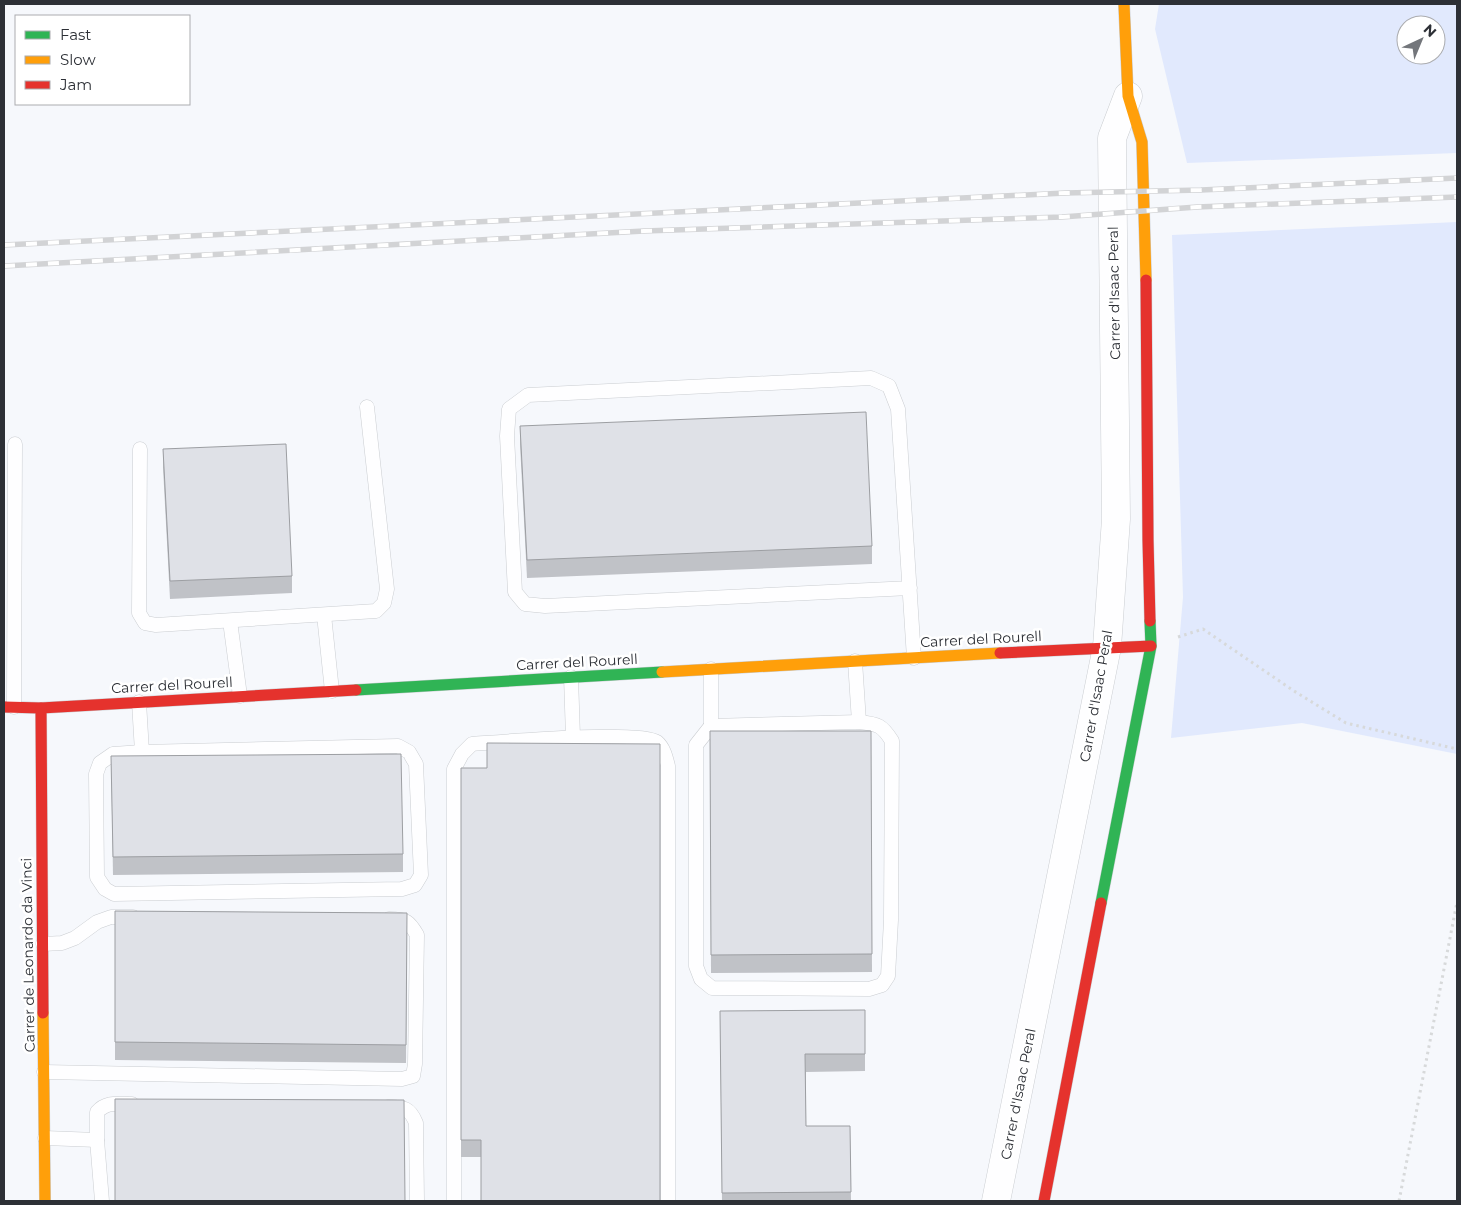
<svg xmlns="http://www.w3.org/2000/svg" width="1461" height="1205" viewBox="0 0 1461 1205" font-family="Montserrat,sans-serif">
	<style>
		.green { fill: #e1e9fd; fill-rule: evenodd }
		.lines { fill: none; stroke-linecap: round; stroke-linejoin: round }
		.lane-casing { stroke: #cacdd1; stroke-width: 15 }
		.street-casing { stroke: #cacdd1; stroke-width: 29 }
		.fast-casing { stroke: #cacdd1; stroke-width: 12 }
		.slow-casing { stroke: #cacdd1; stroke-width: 12 }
		.jam-casing { stroke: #cacdd1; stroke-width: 12 }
		.path { stroke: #d7d9da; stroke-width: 3; stroke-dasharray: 2.5 4; stroke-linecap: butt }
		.lane { stroke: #fefeff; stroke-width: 14 }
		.street { stroke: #fefeff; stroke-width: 28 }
		.fast { stroke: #30b455; stroke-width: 11 }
		.slow { stroke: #ff9f0a; stroke-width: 11 }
		.jam { stroke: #e5322d; stroke-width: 11 }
		.rail-casing { stroke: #d2d3d5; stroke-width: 5.5 }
		.rail { stroke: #fff; stroke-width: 4; stroke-dasharray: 11; stroke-linecap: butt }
		.wall { fill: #c0c2c7 }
		.building { fill: #dfe1e7; stroke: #9c9ea2 }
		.labels { text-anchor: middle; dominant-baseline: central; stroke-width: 5; stroke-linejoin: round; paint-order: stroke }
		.street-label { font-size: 14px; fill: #2d3036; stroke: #fff }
	</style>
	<rect width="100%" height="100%" fill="#f6f8fc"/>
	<!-- green -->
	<g class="green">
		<path d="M 1159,4 L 1457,4 L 1457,153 L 1187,163 L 1155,29 ZM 1406,25 L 1436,25 L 1436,55 L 1406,55 Z"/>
		<path d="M 1457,222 L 1457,754 L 1302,723 L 1171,738 L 1183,597 L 1172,235 Z"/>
	</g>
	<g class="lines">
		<!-- lane casing -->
		<g class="lane-casing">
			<g id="lane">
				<path d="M 140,449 L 139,613 L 145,623 L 156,625 L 376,611 L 384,603 L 387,589 L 367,407"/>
				<path d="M 910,588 L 545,606 L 525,604 L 515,592 L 507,436 L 509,409 L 528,395 L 871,378 L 889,386 L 898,409 L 914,658"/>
				<path d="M 324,615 L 332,691"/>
				<path d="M 230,621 L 240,696"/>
				<path d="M 855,661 L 859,722"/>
				<path d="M 571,677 L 573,737"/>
				<path d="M 139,702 L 142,752"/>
				<path d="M 14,707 L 15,444"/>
				<path d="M 859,722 C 878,724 882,725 892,741 L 891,920 L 888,976 L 882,985 L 869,989 L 712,988 L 701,979 L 696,966 L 696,745 L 711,726 Z"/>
				<path d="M 711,726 L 711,669"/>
				<path d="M 398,746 L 409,752 L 416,764 L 421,875 L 415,885 L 402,889 L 114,894 L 105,889 L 97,877 L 96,774 L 100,763 L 113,754 L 142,752 Z"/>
				<path d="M 43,944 L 62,943 L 75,938 L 97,922 L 111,917 L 133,917"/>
				<path d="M 44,1072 L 402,1079 L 413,1076 L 415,1064 L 417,935 C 409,921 406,919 389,919"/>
				<path d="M 388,1107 C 404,1107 410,1108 416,1123 L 417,1201"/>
				<path d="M 45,1138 L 97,1140"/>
				<path d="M 102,1201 L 97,1140 L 97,1112 C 107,1101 118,1104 132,1104"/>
				<path d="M 454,1201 L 454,769 L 462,754 L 472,744 C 501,742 639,730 657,742 C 664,748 666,758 668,766 L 668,1201"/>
			</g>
		</g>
		<!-- street casing -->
		<g class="street-casing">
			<path id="street" d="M 996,1201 L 1107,647 L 1116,519 L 1112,138 L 1128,96"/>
		</g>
		<!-- fast casing -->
		<g class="fast-casing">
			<g id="fast">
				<path d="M 356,690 L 662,672"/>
				<path d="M 1101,903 L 1151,646 L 1150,621"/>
			</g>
		</g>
		<!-- slow casing -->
		<g class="slow-casing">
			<g id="slow">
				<path d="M 1124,4 L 1128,96 L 1142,142 L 1146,280"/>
				<path d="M 662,672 L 1000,653"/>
				<path d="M 43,1013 L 45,1201"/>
			</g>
		</g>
		<!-- jam casing -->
		<g class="jam-casing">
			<g id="jam">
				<path d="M 1146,280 L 1148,540 L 1150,621"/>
				<path d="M 1000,653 L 1151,646"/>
				<path d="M 4,707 L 41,708 L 356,690"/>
				<path d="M 41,708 L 43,1013"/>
				<path d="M 1044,1201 L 1101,903"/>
			</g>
		</g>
		<!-- path -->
		<g class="path">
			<path d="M 1178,637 L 1203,629 L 1294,691 L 1346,723 L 1457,749"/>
			<path d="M 1399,1201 L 1457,902"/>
		</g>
		<!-- lane -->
		<use href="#lane" class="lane"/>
		<!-- street -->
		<use href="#street" class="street"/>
		<!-- fast -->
		<use href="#fast" class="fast"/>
		<!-- slow -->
		<use href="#slow" class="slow"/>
		<!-- jam -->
		<use href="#jam" class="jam"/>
		<!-- rail casing -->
		<g class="rail-casing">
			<g id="rail">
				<path d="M 4,245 L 1065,193 L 1201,190 L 1457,178"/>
				<path d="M 4,266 L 644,231 L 1062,217 L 1197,207 L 1457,197"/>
			</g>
		</g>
		<!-- rail -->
		<use href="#rail" class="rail"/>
	</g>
	<!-- wall -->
	<g class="wall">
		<path d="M 520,426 L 872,546 L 872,564 L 527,578 L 520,444 Z"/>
		<path d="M 163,449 L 292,576 L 292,593 L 170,599 L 163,467 Z"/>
		<path d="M 710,731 L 871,731 L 872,972 L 711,973 Z"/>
		<path d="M 111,756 L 403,854 L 403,872 L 113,875 Z"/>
		<path d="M 461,768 L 487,768 L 481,1157 L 461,1157 Z"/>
		<path d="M 115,911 L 407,913 L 406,1063 L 115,1060 Z"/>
		<path d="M 865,1010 L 865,1071 L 806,1072 L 806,1126 L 850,1126 L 851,1201 L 722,1201 L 720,1011 Z"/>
	</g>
	<!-- building -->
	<g class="building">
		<path d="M 866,412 L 872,546 L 527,560 L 520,426 Z"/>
		<path d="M 286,444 L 292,576 L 170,581 L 163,449 Z"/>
		<path d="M 710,731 L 871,731 L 872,954 L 711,955 Z"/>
		<path d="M 487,743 L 660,744 L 660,1201 L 481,1201 L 481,1140 L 461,1140 L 461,768 L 487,768 Z"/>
		<path d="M 401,754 L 403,854 L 113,857 L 111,756 Z"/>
		<path d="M 115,911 L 407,913 L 406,1045 L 115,1042 Z"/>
		<path d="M 865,1010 L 865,1054 L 805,1054 L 806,1126 L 850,1126 L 851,1192 L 722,1193 L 720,1011 Z"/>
		<path d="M 115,1099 L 404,1100 L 405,1201 L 115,1201 Z"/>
	</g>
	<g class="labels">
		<!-- street labels -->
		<g class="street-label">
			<text transform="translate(1114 293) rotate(-91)">Carrer d'Isaac Peral</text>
			<text transform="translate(981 639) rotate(-3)">Carrer del Rourell</text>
			<text transform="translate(577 662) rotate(-3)">Carrer del Rourell</text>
			<text transform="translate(172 685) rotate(-3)">Carrer del Rourell</text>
			<text transform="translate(1096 696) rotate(-80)">Carrer d'Isaac Peral</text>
			<text transform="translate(28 955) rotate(-91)">Carrer de Leonardo da Vinci</text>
			<text transform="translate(1018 1094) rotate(-79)">Carrer d'Isaac Peral</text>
		</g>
	</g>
	<!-- border -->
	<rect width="1461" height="1205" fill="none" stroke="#2d3036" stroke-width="10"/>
	<!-- legend -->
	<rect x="15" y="15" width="175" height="90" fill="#ffffff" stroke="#abacaf"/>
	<rect x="25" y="31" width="25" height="8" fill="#30b455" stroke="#abacaf"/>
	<text x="60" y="40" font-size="15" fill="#2d3036">Fast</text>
	<rect x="25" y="56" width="25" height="8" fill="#ff9f0a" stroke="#abacaf"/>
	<text x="60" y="65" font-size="15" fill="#2d3036">Slow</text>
	<rect x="25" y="81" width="25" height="8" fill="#e5322d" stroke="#abacaf"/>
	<text x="60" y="90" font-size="15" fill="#2d3036">Jam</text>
	<!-- north arrow -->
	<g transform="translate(1421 40) rotate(44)"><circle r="24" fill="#ffffff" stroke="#abacaf"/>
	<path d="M0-4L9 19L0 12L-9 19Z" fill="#73767b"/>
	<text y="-8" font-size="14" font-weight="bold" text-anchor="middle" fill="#2d3036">N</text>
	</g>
</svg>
